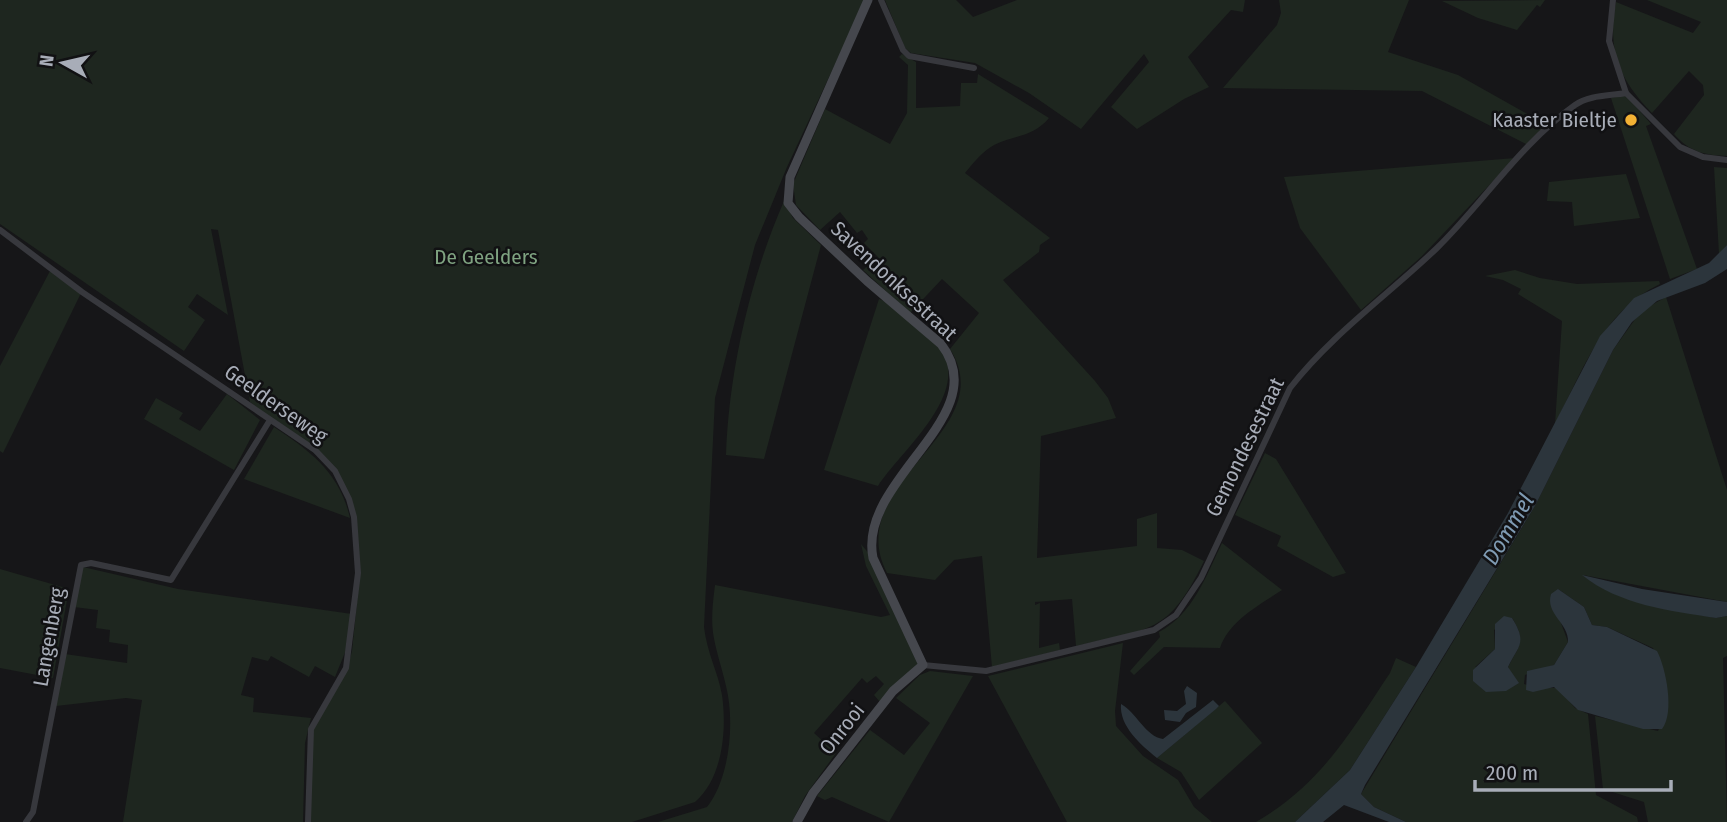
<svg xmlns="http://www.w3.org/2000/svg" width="1727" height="822" viewBox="0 0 1727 822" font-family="'Fira Sans Condensed',sans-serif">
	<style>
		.green { fill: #1e261f; fill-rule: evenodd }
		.water { fill: #2c353c }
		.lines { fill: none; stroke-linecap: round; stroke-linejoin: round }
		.street { stroke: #37383d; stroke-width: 6 }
		.secondary { stroke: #45474d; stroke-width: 9 }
		.poi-dot { fill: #f2b134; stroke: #111113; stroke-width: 2.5 }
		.labels { text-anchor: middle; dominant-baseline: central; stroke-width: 5; stroke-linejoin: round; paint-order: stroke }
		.poi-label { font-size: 21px; fill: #a8adb8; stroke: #111113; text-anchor: end }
		.park-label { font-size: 21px; fill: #7fa381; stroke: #111113 }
		.street-label { font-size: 21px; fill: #a8adb8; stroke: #111113 }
		.water-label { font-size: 23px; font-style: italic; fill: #7f9bb3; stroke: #111113 }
	</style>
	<rect width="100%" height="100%" fill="#161618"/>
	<!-- green -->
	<g class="green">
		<path d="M 0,0 L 865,0 L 787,167 L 755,245 L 715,398 L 704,627 C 707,653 718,672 722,695 C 727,729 723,778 695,802 L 632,822 L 310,822 L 313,730 L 347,670 L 352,651 L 360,573 L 356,518 L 339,473 L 250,402 L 218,230 L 211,229 L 228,315 L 197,294 L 188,307 L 205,320 L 184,351 L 0,224 Z"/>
		<path d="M 885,0 L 956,0 L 973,17 L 1017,0 L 1245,0 L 1243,12 L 1231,10 L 1188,57 L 1209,87 L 1184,99 L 1137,129 L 1111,107 L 1149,62 L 1144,54 L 1081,129 L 1029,93 L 975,63 L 911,53 L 905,48 Z"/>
		<path d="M 1279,0 L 1409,0 L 1388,52 L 1458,75 L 1547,125 L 1528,145 L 1422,91 L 1223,88 L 1277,25 L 1281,13 Z"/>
		<path d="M 1545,0 L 1540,7 L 1537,5 L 1517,30 L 1478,18 L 1442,1 Z"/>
		<path d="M 1647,0 L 1727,0 L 1727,156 C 1704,155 1690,152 1674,134 L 1704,95 L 1703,85 L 1689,71 L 1652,113 C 1619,79 1607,51 1616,2 L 1693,33 L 1701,22 Z"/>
		<path d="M 902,54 L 916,62 L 916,108 L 960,106 L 961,83 L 977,83 L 978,74 L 1049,118 C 1033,137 1015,135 994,145 C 982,152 974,162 965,173 L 1050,238 L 1040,245 L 1039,252 L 1003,280 L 1095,381 L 1108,398 L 1116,418 L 1041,436 L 1037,558 L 1137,546 L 1137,519 L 1157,513 L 1157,548 L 1182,550 L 1204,561 C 1168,635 1151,628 1076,646 L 1072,599 L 1035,602 L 1035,605 L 1040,603 L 1039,648 L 1059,643 L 1060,650 L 992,667 L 982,556 L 954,560 L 935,580 L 887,573 C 840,482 1003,433 950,349 L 979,313 L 942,279 L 910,313 L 863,270 L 878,257 L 864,243 L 868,239 L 862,230 L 857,233 L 840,212 L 820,230 L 796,205 L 793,184 L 825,109 L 890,144 L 907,113 L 908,65 L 899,57 Z"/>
		<path d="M 1626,95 L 1651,124 L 1646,126 L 1697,269 L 1670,279 L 1611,98 Z"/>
		<path d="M 1515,158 L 1422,256 L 1361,310 L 1300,228 L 1284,177 Z"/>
		<path d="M 1714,167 L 1727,168 L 1727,245 L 1719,254 Z"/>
		<path d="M 1626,174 L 1640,218 L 1574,226 L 1572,202 L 1547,201 L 1549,182 Z"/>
		<path d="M 784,201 L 793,218 L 821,245 L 764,459 L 726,455 C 729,371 750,279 784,201 Z"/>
		<path d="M 1515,270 L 1540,278 L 1577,284 L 1659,281 L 1660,284 C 1602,312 1583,370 1555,424 L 1562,321 L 1518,294 L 1521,289 L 1503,280 L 1485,276 Z"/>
		<path d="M 50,271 L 81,293 L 3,453 L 0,451 L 0,366 Z"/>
		<path d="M 1666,297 L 1727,490 L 1727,602 L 1583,575 C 1620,605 1671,609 1716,618 L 1727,616 L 1727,656 L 1723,658 L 1727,822 L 1648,822 L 1644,802 L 1603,789 L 1595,716 L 1658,731 L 1668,707 L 1661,665 L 1653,648 L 1607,627 L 1592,625 L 1584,607 L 1558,589 L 1561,623 L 1568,642 L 1554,665 L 1525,675 L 1524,684 L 1538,688 L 1558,688 L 1575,708 L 1588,714 L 1596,795 L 1637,817 L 1638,822 L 1406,822 L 1374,807 L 1361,794 L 1535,506 L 1613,350 L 1641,311 ZM 1512,618 C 1527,641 1518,647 1508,667 L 1511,674 L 1475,667 L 1495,649 L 1494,630 Z"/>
		<path d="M 879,299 L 887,302 C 902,315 934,336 943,352 C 968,397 900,452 878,486 L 824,470 Z"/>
		<path d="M 227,394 L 260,420 L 234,470 L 144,419 L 156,398 L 183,413 L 179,419 L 200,431 Z"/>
		<path d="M 274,427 C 311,451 340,474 350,518 L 244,479 Z"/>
		<path d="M 1265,453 L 1276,459 L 1346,573 L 1333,577 L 1277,546 L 1281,536 L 1235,515 Z"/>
		<path d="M 1222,543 L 1282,590 C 1259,605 1229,621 1220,648 L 1164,647 L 1134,675 L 1130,671 L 1160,637 L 1159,632 C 1193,614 1206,576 1222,543 Z"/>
		<path d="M 861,544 L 870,555 L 920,662 L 880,702 L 874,695 L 884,684 L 876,676 L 867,683 L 862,678 L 814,733 L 836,753 L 805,796 L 792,822 L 658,822 L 707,807 C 730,778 735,721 726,686 C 722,668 716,652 713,633 C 711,617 713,601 715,585 L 881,617 L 890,615 L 866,566 Z"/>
		<path d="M 83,567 L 178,589 L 352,614 L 346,650 L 335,677 L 315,666 L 309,677 L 271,656 L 268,661 L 252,657 L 241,695 L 254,698 L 253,712 L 311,718 L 305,743 L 303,822 L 123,822 L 142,700 L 126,698 L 56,706 L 65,654 L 127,663 L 128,645 L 109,642 L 110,630 L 96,628 L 98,610 L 74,607 Z"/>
		<path d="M 0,569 L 69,589 L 53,678 L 0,668 Z"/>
		<path d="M 1123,643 L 1115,711 L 1116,726 L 1143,756 L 1178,780 L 1194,807 L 1212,822 L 1067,822 L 988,676 Z"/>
		<path d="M 1396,658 L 1416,667 L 1350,770 L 1295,822 L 1256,822 C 1321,784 1350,733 1390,673 Z"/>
		<path d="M 930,671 L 973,676 L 889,822 L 832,797 L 825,800 L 817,796 L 870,730 L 904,755 L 930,723 L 896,698 L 920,675 Z"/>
		<path d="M 1225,701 L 1262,743 L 1199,800 L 1181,772 L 1157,758 Z"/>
	</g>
	<!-- water -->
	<g class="water">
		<path d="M 1727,245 L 1727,269 L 1705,283 L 1657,301 L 1632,322 L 1613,350 L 1535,506 L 1365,785 L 1361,794 L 1374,807 L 1406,822 L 1389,822 L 1344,805 L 1323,822 L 1295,822 L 1350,770 L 1416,667 L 1508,513 L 1600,336 L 1634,298 L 1709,263 Z"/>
		<path d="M 1582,575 L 1642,589 L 1727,602 L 1727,616 L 1716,618 C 1671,611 1619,605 1582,575 Z"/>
		<path d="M 1558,589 L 1584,607 L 1592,625 L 1607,627 L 1657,651 C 1666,668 1675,713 1662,729 L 1643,729 L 1578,710 L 1554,687 L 1533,692 L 1526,690 L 1527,671 L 1554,665 L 1568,642 C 1569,623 1545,614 1551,594 Z"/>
		<path d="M 1504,616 L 1512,618 C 1528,643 1518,646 1508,667 L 1519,683 L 1506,691 L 1486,692 L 1473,681 L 1473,670 L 1495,649 L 1495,624 Z"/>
		<path d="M 1187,686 L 1197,693 L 1196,707 L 1186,713 L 1180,722 L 1165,720 L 1164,710 L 1177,711 L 1186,704 L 1184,691 Z"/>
		<path d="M 1213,700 L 1219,706 L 1216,709 L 1157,758 C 1141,745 1119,726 1121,704 C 1136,712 1146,737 1163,739 Z"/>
	</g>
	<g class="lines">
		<!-- street -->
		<g class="street">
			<path d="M 881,0 L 903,50 L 909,56 L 974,68"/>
			<path d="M 1613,0 L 1609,41 L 1626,93 L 1680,147 L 1703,157 L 1727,160"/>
			<path d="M 0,230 L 82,292 L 315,450 L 335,471 L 349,499 L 354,517 L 358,573 L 346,668 L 311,729 L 308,822"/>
			<path d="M 923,665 L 986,671 L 1154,630 L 1176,615 L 1201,578 L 1290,388 C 1332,334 1388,295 1437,248 C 1484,202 1520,144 1575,105 C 1589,95 1609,96 1626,93"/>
			<path d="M 26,822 L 33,812 L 81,565 L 91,563 L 171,580 L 270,420"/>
		</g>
		<!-- secondary -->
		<path class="secondary" d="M 797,822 L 813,793 L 893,691 L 923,665 L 873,558 C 857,479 997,416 941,344 L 867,281 L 799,217 L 788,203 L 790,177 L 868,0"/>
	</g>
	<!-- markers -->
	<circle class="poi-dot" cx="1631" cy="120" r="7"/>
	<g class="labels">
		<!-- poi labels -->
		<g class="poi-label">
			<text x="1617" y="120">Kaaster Bieltje</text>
		</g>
		<!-- park labels -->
		<g class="park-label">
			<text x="486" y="257">De Geelders</text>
		</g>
		<!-- street labels -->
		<g class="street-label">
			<text transform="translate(894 281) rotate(43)">Savendonksestraat</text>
			<text transform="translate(276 404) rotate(35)">Geelderseweg</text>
			<text transform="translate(1245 447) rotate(-64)">Gemondesestraat</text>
			<text transform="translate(49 637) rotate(-80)">Langenberg</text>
			<text transform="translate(842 729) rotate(-52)">Onrooi</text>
		</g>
		<!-- water labels -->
		<g class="water-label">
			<text transform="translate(1508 529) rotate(-59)">Dommel</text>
		</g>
	</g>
	<!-- north arrow -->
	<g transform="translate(63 63) rotate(278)" stroke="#111113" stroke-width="5" paint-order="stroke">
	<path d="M0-5L12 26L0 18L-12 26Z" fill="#a8adb8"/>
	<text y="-10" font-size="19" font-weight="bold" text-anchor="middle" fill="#a8adb8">N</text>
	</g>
	<!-- scale -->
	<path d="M1475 780v10h196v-10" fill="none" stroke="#a8adb8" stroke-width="3.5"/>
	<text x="1486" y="780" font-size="21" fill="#a8adb8" stroke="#111113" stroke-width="5" paint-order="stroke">200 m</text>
</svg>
